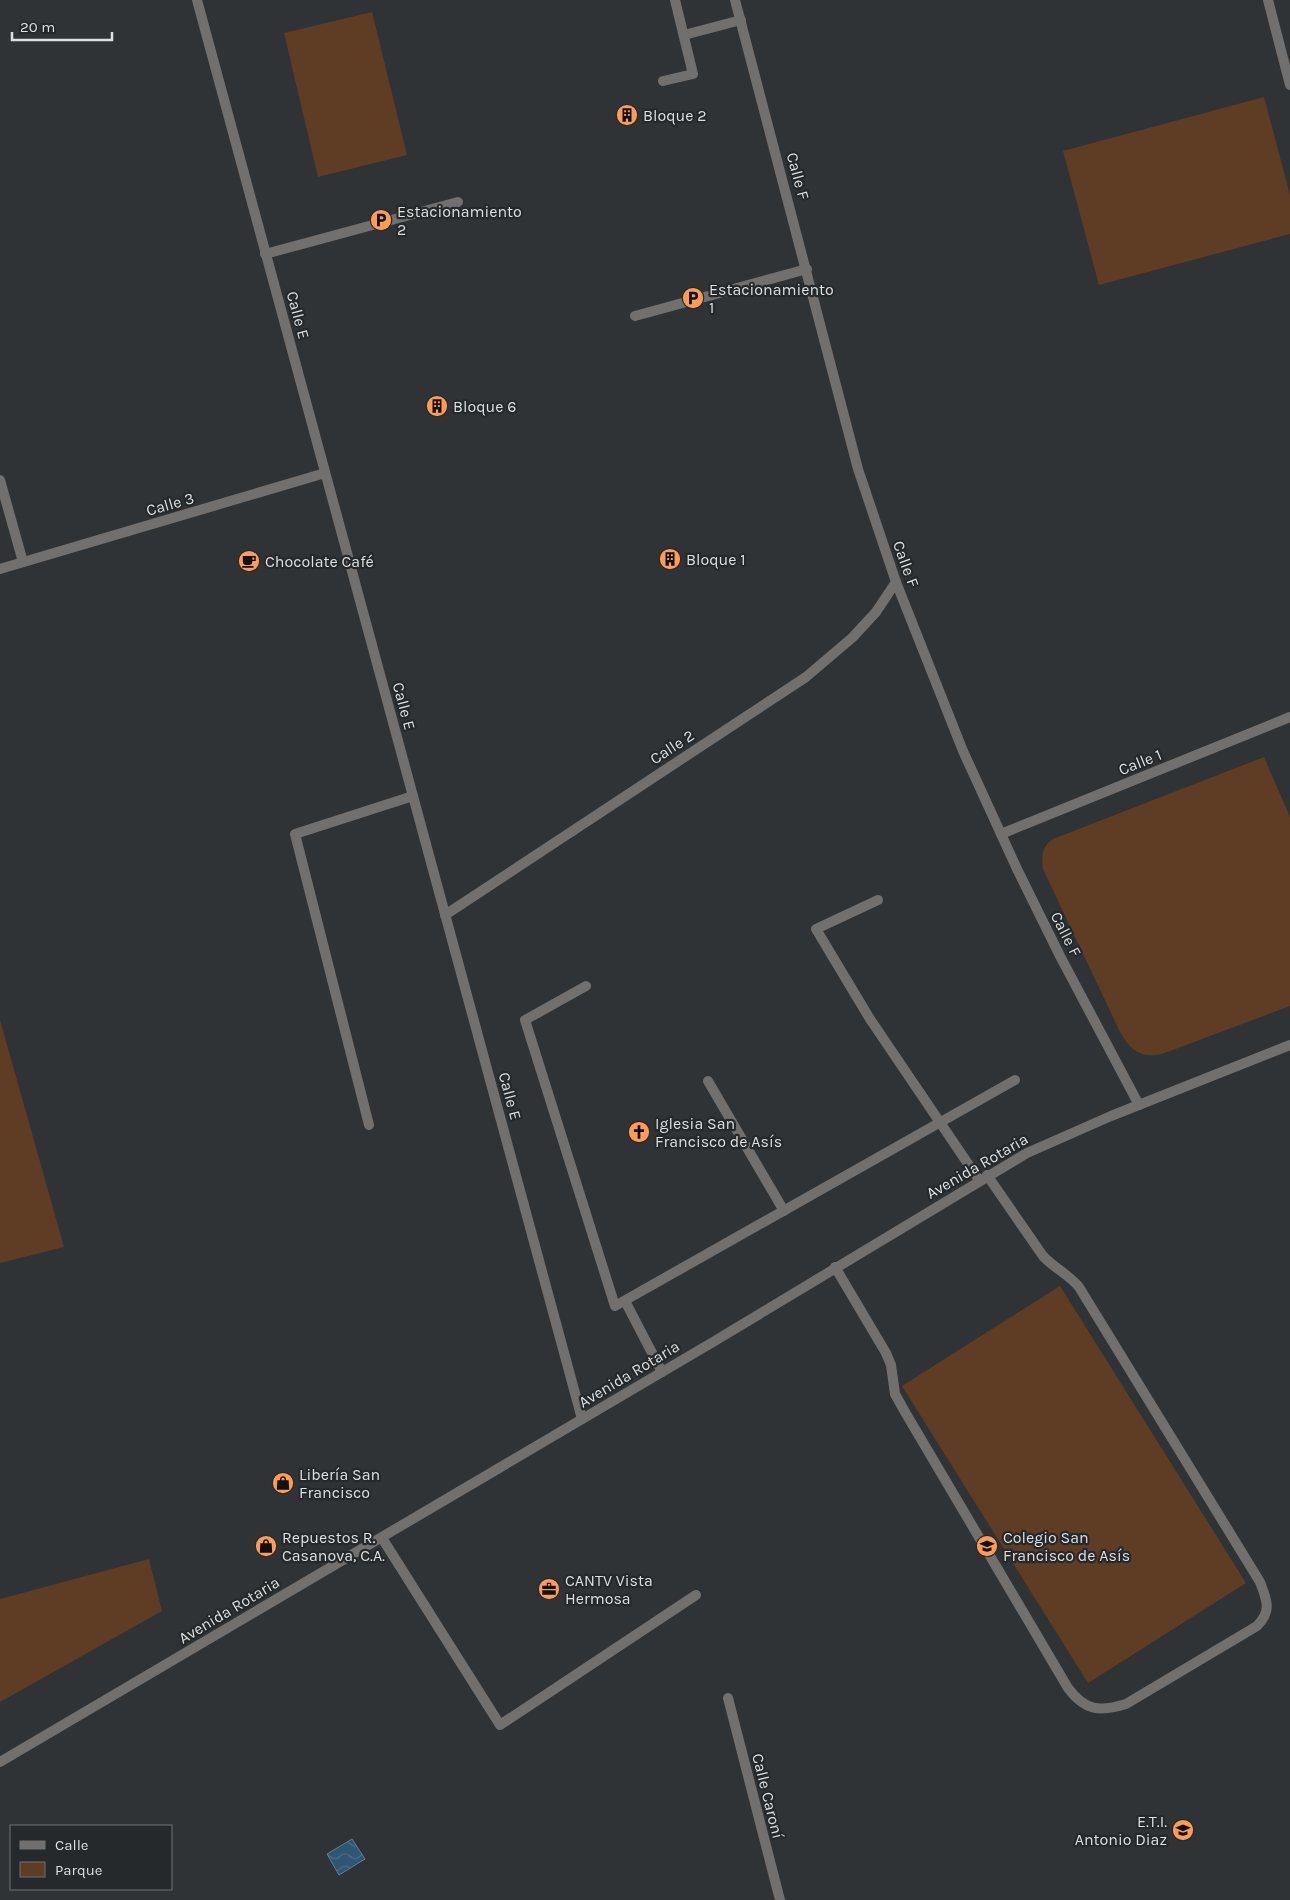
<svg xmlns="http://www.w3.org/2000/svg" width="1290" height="1900" viewBox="0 0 1290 1900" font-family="Karla,sans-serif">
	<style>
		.green { fill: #5f3c24 }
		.water { fill: url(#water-waves); stroke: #627e94 }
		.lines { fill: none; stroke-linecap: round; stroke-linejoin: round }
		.lane { stroke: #72706f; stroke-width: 10 }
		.street { stroke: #72706f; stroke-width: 10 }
		.labels { text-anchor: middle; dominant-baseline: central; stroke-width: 4.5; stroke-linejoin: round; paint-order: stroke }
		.poi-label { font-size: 16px; fill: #dddfe0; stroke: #26292b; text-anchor: start }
		.street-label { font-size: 16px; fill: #dddfe0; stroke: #26292b }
	</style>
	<defs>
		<pattern id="water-waves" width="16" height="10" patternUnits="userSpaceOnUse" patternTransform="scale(1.25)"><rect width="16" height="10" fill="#2e5574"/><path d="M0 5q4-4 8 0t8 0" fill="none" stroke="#4c6d88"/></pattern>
	</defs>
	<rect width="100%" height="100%" fill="#303335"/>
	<!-- green -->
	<g class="green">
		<path d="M 372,12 L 407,155 L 318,177 L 284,33 Z"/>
		<path d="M 1264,97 L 1290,195 L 1290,234 L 1099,285 L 1063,151 Z"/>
		<path d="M 1264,757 L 1290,817 L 1290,1006 L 1162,1054 C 1141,1059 1130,1050 1120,1032 L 1043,869 C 1041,857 1042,846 1053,839 Z"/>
		<path d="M 0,1020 L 64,1247 L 0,1263 Z"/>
		<path d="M 1060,1286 L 1246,1583 L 1088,1683 L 902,1386 Z"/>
		<path d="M 149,1559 L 162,1611 L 0,1702 L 0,1599 Z"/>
	</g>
	<!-- water -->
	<path class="water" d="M 352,1839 L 365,1859 L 339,1875 L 327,1854 Z"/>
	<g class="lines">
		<!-- lane -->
		<g class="lane">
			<path d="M 684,35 L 741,20"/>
			<path d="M 663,81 L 693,74 L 675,0"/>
			<path d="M 265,254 L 458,202"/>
			<path d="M 635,316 L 807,269"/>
			<path d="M 0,480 L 23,562"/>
			<path d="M 878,900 L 816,929 L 870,1019 L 979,1180"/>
			<path d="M 586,986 L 525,1020 L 615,1306 L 1015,1080"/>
			<path d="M 708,1081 L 784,1211"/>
			<path d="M 369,1125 L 295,834 L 413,796"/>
			<path d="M 835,1267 L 886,1353 L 891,1365 L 895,1394 L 905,1412 L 1068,1688 C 1085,1711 1100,1712 1126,1704 L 1257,1626 C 1272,1611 1267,1600 1260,1582 L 1079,1287 C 1068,1274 1054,1268 1043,1256 L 987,1175"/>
			<path d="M 625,1301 L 662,1372"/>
			<path d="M 382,1538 L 500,1725 L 696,1595"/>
		</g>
		<!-- street -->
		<g class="street">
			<path d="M 197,0 L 582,1419"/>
			<path d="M 735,0 L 858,469 L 896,582 L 963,751 L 1017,869 L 1060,956 L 1139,1105"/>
			<path d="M 1268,0 L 1290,85"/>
			<path d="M 0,569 L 325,473"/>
			<path d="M 1001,834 L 1290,717"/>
			<path d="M 445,915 L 806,677 L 853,637 L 876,612 L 896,582"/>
			<path d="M 728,1698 L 780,1900"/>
			<path d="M 0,1762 L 713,1342 L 1027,1153 L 1111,1116 L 1290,1045"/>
		</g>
	</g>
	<!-- icons -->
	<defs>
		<g id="building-disc" transform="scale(1.125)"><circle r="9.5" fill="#fe9c57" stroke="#26292b"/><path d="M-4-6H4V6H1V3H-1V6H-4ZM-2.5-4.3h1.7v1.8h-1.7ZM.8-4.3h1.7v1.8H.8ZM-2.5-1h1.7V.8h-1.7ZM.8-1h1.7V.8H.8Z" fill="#111"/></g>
		<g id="parking-disc" transform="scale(1.125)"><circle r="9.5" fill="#fe9c57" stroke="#26292b"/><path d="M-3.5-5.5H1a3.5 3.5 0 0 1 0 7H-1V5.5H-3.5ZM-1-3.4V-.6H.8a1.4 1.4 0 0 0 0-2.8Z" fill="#111"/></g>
		<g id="cafe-disc" transform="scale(1.125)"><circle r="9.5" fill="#fe9c57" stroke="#26292b"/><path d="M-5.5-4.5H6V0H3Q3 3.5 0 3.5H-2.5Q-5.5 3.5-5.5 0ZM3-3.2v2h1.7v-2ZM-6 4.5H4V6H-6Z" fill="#111"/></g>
		<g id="church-disc" transform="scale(1.125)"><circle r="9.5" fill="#fe9c57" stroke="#26292b"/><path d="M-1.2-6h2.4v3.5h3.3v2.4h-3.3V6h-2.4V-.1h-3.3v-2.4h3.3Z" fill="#111"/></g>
		<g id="shop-disc" transform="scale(1.125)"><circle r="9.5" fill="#fe9c57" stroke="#26292b"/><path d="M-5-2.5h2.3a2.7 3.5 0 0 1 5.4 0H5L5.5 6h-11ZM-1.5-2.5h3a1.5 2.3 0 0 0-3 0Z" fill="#111"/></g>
		<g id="school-disc" transform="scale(1.125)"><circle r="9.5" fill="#fe9c57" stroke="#26292b"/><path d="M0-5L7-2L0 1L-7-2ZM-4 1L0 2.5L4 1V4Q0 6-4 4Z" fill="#111"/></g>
		<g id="office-disc" transform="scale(1.125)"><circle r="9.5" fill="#fe9c57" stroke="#26292b"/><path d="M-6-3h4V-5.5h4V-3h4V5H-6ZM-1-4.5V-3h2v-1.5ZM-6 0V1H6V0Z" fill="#111"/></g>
		<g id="university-disc" transform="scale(1.125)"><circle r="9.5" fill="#fe9c57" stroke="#26292b"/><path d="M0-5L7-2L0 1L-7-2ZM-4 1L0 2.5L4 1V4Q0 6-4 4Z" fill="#111"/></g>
	</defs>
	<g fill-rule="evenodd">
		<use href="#building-disc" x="627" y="115"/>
		<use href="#parking-disc" x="381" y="220"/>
		<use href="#parking-disc" x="693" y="298"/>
		<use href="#building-disc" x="437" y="406"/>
		<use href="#building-disc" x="670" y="559"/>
		<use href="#cafe-disc" x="249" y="561"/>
		<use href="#church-disc" x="639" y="1132"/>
		<use href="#shop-disc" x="283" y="1483"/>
		<use href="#shop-disc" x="266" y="1546"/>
		<use href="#school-disc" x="987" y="1546"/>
		<use href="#office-disc" x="549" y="1589"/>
		<use href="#university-disc" x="1183" y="1830"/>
	</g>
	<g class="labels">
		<!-- poi labels -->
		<g class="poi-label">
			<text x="643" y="115">Bloque 2</text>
			<text x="397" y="211">Estacionamiento<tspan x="397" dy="18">2</tspan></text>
			<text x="709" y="289">Estacionamiento<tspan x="709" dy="18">1</tspan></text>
			<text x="453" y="406">Bloque 6</text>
			<text x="686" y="559">Bloque 1</text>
			<text x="265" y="561">Chocolate Café</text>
			<text x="655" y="1123">Iglesia San<tspan x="655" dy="18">Francisco de Asís</tspan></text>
			<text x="299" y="1474">Libería San<tspan x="299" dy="18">Francisco</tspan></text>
			<text x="282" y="1537">Repuestos R.<tspan x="282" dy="18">Casanova, C.A.</tspan></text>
			<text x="1003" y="1537">Colegio San<tspan x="1003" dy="18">Francisco de Asís</tspan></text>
			<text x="565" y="1580">CANTV Vista<tspan x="565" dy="18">Hermosa</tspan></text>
			<text x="1167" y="1821" text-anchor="end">E.T.I.<tspan x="1167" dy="18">Antonio Diaz</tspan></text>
		</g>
		<!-- street labels -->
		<g class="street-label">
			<text transform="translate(798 176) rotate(75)">Calle F</text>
			<text transform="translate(298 315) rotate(75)">Calle E</text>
			<text transform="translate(170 504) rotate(-16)">Calle 3</text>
			<text transform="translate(906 564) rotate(70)">Calle F</text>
			<text transform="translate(404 706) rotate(75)">Calle E</text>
			<text transform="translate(672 747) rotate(-33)">Calle 2</text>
			<text transform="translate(1140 762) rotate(-22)">Calle 1</text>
			<text transform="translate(1066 934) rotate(63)">Calle F</text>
			<text transform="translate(510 1096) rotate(75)">Calle E</text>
			<text transform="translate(977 1166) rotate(-30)">Avenida Rotaria</text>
			<text transform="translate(629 1374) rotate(-31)">Avenida Rotaria</text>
			<text transform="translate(229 1610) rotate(-31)">Avenida Rotaria</text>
			<text transform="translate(768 1796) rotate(76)">Calle Caroní</text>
		</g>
	</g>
	<!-- legend -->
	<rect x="10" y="1825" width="162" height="65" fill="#26292b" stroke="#6f7273"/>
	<rect x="20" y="1841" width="25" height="8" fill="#72706f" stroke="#6f7273"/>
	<text x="55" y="1850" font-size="15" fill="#dddfe0">Calle</text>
	<rect x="20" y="1862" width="25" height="15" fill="#5f3c24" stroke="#6f7273"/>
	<text x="55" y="1875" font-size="15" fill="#dddfe0">Parque</text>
	<!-- scale -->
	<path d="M12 32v8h100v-8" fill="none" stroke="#dddfe0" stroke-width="2.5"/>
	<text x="20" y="32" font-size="15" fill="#dddfe0" stroke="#26292b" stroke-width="4" paint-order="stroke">20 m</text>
</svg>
